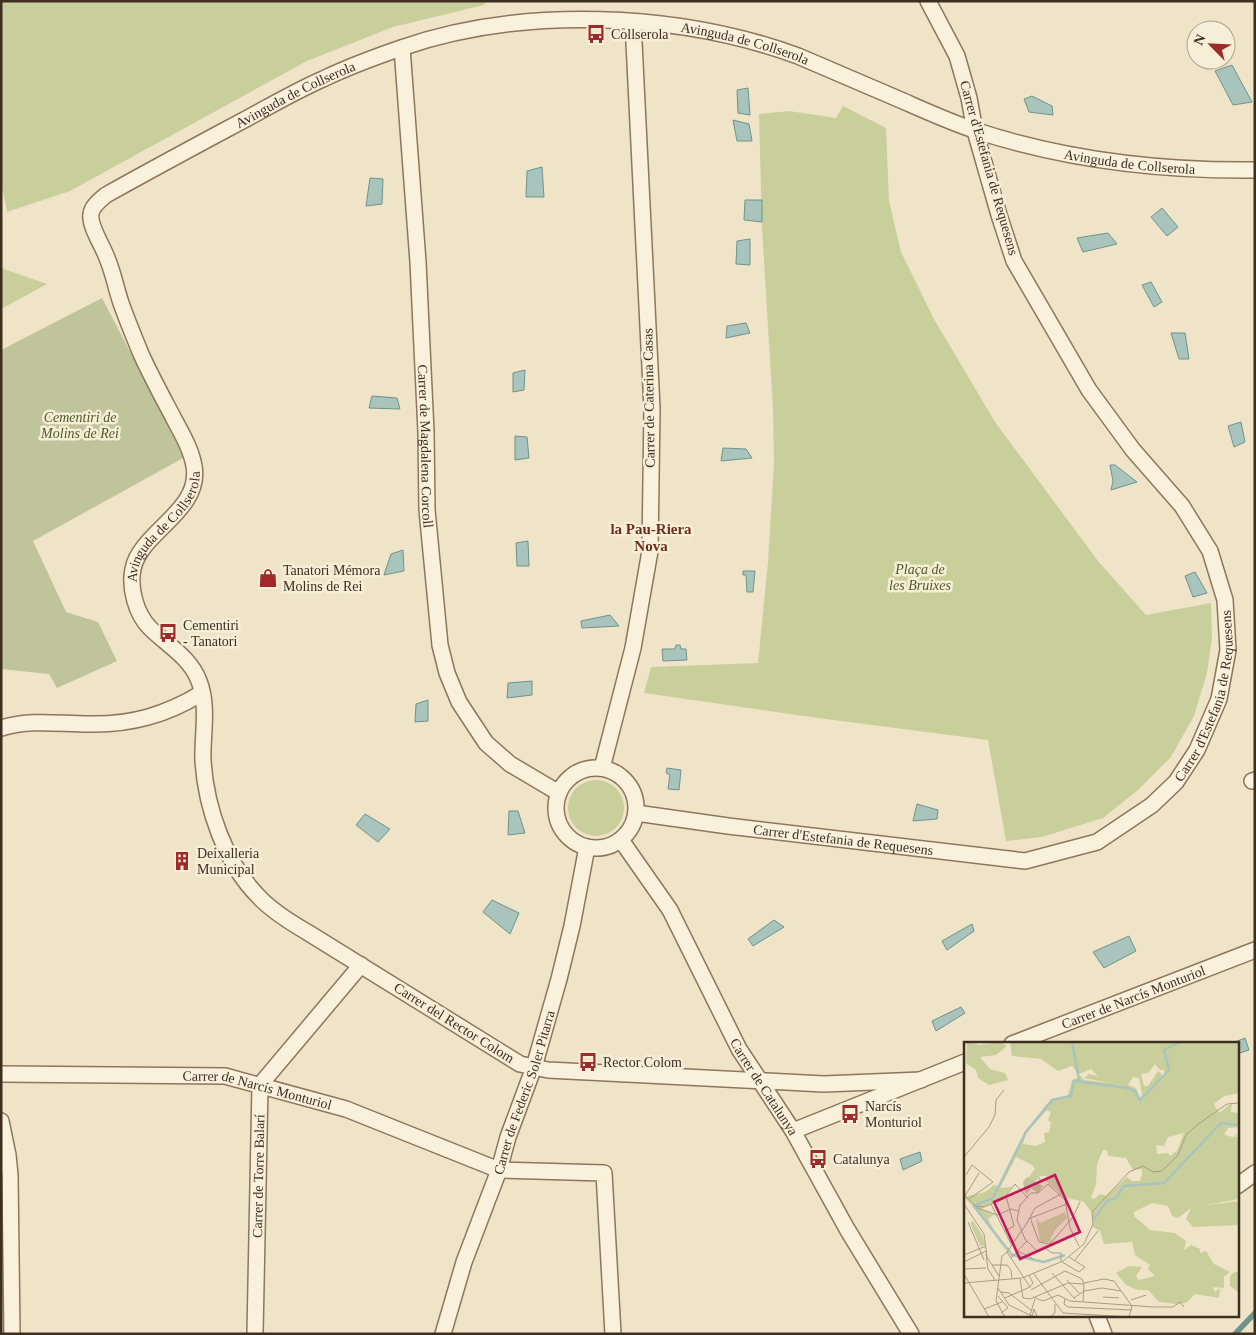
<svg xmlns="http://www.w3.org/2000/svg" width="1256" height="1335" viewBox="0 0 1256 1335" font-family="Georgia,serif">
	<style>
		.green { fill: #c9cf9b }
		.cemetery { fill: #bfc49a }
		.water { fill: #a9c4bc; stroke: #6f938a }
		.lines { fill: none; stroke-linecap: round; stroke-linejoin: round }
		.stream { stroke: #6f938a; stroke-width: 5.5 }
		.street-casing { stroke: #8d765c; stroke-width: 18 }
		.street { stroke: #faf1dc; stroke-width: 15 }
		.labels { text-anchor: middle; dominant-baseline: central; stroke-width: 5; stroke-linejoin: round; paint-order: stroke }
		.poi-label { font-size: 14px; fill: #3d2e20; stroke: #f7eed8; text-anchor: start }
		.street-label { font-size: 14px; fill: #3d2e20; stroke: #f7eed8 }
		.park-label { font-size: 14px; font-style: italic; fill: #4d5a26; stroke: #f7eed8 }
		.neighbourhood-label { font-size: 15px; font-weight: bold; fill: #6b2e1e; stroke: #f7eed8 }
		.inset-river { fill: none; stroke: #a9c4bc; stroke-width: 2.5 }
		.inset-road { fill: none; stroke: #a89b85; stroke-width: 1 }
		.view { fill: #c2185b; fill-opacity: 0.15; stroke: #c2185b; stroke-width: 2.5 }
		.inset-edge { fill: none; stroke: #3d2e20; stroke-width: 2.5 }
	</style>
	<rect width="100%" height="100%" fill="#f0e4c8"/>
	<!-- green -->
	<g class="green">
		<path d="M 1,1 L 486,1 L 484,5 L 393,27 L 307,61 L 70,191 L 7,212 L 1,181 Z"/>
		<path d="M 843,106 L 886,128 L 889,201 L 901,252 L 934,319 L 995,422 L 1098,561 L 1146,615 L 1211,603 L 1212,637 L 1207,673 L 1194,716 L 1171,757 L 1139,789 L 1103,818 L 1042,837 L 1006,841 L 988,740 L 818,718 L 644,693 L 651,667 L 758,663 L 768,562 L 774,462 L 773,409 L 762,228 L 759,114 L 789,111 L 836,118 Z"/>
		<path d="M 1,268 L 47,284 L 1,309 Z"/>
		<circle cx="596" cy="808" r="28"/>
	</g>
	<!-- cemetery -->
	<path class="cemetery" d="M 102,298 L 185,457 L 33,541 L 66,612 L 98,622 L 117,661 L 57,688 L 49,674 L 1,669 L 1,350 Z"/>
	<!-- water -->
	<g class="water">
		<path d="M 1232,65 L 1252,102 L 1233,105 L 1215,71 Z"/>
		<path d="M 748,88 L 750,115 L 738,113 L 737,90 Z"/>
		<path d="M 1032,96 L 1052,106 L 1053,115 L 1029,112 L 1024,99 Z"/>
		<path d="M 733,120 L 749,124 L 752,141 L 737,141 Z"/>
		<path d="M 542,167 L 544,197 L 526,197 L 527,171 Z"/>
		<path d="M 370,178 L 383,179 L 382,204 L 366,206 Z"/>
		<path d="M 745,200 L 762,200 L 762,222 L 744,220 Z"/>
		<path d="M 1162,208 L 1178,227 L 1167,236 L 1151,217 Z"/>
		<path d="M 1108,233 L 1117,244 L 1083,252 L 1077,238 Z"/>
		<path d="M 750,239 L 750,265 L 736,264 L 737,241 Z"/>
		<path d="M 1151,282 L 1162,302 L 1154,307 L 1142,285 Z"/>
		<path d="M 746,323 L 750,333 L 726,338 L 727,326 Z"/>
		<path d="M 1171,333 L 1185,333 L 1189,359 L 1179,359 Z"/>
		<path d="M 525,370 L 524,390 L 513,392 L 513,373 Z"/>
		<path d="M 372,396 L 397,398 L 400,409 L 369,408 Z"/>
		<path d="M 1241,422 L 1245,442 L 1234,447 L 1228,426 Z"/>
		<path d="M 515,436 L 527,437 L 529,458 L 515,460 Z"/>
		<path d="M 723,448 L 746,449 L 752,458 L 721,461 Z"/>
		<path d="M 1110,465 L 1115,465 L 1137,482 L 1111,490 L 1113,481 Z"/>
		<path d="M 528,541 L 529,566 L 517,566 L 516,543 Z"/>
		<path d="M 403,550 L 404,571 L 384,575 L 391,554 Z"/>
		<path d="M 743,571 L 755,571 L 753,592 L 747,592 L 746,575 L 743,575 Z"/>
		<path d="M 1195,572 L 1207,593 L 1193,597 L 1185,576 Z"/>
		<path d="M 610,615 L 619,626 L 582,628 L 581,621 Z"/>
		<path d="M 676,645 L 680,645 L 681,649 L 686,649 L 687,660 L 663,661 L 662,649 L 675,649 Z"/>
		<path d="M 532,681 L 532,695 L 507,698 L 508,683 Z"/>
		<path d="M 428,700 L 428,721 L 415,722 L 416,704 Z"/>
		<path d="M 667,768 L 681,770 L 679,790 L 668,789 L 670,775 L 666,773 Z"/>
		<path d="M 917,804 L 938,810 L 937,819 L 913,821 Z"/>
		<path d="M 509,811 L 518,811 L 525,833 L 508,835 Z"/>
		<path d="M 365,814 L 390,829 L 378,842 L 356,825 Z"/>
		<path d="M 492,900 L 519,913 L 510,934 L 483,912 Z"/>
		<path d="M 774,920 L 784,927 L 753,946 L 748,939 Z"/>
		<path d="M 972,924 L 974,931 L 947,950 L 942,941 Z"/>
		<path d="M 1129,936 L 1136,951 L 1104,968 L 1093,952 Z"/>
		<path d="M 961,1007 L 965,1013 L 936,1031 L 932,1021 Z"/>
		<path d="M 1245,1038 L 1249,1050 L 1237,1054 L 1237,1044 L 1230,1044 Z"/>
		<path d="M 920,1152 L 922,1161 L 903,1170 L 900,1159 Z"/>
	</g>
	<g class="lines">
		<!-- stream -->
		<path class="stream" d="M 1235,1334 L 1255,1313"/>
		<!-- street casing -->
		<g class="street-casing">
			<g id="street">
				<path id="s1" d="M 402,48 L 418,262 L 426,432 L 427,510 L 440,645 L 447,673 L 459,702 L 486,743 L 510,764 L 559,793"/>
				<path d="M 1,728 C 32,719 58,724 89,724 C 131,725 166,715 202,693"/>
				<path d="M 602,768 L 633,648 L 650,551 L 652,408 L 633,22"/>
				<circle cx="596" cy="808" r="40"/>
				<path d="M 1252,781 L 1255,780"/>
				<path id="s2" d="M 636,813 L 728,826 L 1025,861 L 1097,842 L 1152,805 L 1176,782 L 1197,750 L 1219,699 L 1228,650 L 1225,600 L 1210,551 L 1182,506 L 1133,450 L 1089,390 L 1014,261 L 999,215 L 975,131 L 969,98 L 957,56 L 928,1"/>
				<path id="s3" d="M 621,840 L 670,910 L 739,1049 L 793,1131 L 847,1229 L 911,1334"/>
				<path id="s4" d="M 1012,1044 L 1255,950"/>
				<path id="s5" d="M 1,1074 L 225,1076 L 346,1109 L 499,1170 L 604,1173 L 613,1334"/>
				<path id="s6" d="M 921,1080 L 824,1084 L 548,1070 L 520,1064 L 307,932 C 290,922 272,911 259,897 C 225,863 206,808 203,761 C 202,734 209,707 199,681 C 190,657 167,645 150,628 C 136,614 129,588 133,569 C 140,532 202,511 194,466 C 191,449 182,434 174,419 C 163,398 151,376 141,354 C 134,337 127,320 121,303 C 116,288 113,272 107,258 C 103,246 89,226 91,214 C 92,206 100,200 106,195 C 147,172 188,150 229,128 C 260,112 291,93 323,79 C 348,67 375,57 401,48 C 522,6 678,12 798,56 C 833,71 868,86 903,101 C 928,112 952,123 977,131 C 1066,160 1162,171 1255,170"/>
				<path d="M 1,1121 L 8,1155 L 10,1175 L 12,1334"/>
				<path d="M 793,1131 L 965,1062"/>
				<path d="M 1237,1186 L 1255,1173"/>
				<path d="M 1097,1316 L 1104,1334"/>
				<path id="s7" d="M 255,1334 L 260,1085 L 361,965"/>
				<path id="s8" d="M 443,1334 L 464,1262 L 499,1170 L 508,1137 L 534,1067 L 559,979 L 572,926 L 587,847"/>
			</g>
		</g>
		<!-- street -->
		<use href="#street" class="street"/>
	</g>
	<!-- icons -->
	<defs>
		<g id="bus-bare" transform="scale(1.5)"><path d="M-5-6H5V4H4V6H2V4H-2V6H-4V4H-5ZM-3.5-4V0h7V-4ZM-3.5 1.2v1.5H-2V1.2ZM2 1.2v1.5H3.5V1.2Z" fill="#9e2a2b" stroke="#f7eed8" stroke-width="2.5" paint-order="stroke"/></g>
		<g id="shop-bare" transform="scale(1.5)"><path d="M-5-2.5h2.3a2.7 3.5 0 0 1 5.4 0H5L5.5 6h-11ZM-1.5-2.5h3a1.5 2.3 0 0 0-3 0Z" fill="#9e2a2b" stroke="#f7eed8" stroke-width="2.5" paint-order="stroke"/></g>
		<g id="building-bare" transform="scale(1.5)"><path d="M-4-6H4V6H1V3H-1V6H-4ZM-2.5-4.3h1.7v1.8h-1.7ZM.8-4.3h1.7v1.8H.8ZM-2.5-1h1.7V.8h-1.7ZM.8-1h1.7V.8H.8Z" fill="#9e2a2b" stroke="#f7eed8" stroke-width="2.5" paint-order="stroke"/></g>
	</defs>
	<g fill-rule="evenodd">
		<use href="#bus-bare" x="596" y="34"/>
		<use href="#shop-bare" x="268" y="578"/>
		<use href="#bus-bare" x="168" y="633"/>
		<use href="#building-bare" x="182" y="861"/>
		<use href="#bus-bare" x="588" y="1062"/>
		<use href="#bus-bare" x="850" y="1114"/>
		<use href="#bus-bare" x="818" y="1159"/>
	</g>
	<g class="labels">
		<!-- poi labels -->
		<g class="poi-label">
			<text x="611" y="34">Collserola</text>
			<text x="283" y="570">Tanatori Mémora<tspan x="283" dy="16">Molins de Rei</tspan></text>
			<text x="183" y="625">Cementiri<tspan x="183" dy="16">- Tanatori</tspan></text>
			<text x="197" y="853">Deixalleria<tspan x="197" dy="16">Municipal</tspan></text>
			<text x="603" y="1062">Rector Colom</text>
			<text x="865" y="1106">Narcís<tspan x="865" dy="16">Monturiol</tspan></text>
			<text x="833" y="1159">Catalunya</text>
		</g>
		<!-- street labels -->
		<g class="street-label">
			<text stroke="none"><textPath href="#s6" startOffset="2181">Avinguda de Collserola</textPath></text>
			<text stroke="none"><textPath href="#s6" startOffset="1716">Avinguda de Collserola</textPath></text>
			<text stroke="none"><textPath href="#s6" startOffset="2586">Avinguda de Collserola</textPath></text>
			<text transform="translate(989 168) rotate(74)">Carrer d'Estefania de Requesens</text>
			<text transform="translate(649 398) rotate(-91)">Carrer de Caterina Casas</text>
			<text stroke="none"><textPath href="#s1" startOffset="399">Carrer de Magdalena Corcoll</textPath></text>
			<text stroke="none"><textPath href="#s6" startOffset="1132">Avinguda de Collserola</textPath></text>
			<text stroke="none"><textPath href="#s2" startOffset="659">Carrer d'Estefania de Requesens</textPath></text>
			<text stroke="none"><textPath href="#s2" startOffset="209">Carrer d'Estefania de Requesens</textPath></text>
			<text stroke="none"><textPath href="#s4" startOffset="130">Carrer de Narcís Monturiol</textPath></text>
			<text transform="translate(454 1023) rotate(32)">Carrer del Rector Colom</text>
			<text stroke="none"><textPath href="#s3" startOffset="286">Carrer de Catalunya</textPath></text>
			<text stroke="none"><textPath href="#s5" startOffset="258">Carrer de Narcís Monturiol</textPath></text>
			<text stroke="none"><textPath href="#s8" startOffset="255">Carrer de Federic Soler Pitarra</textPath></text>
			<text stroke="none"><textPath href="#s7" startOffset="158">Carrer de Torre Balarí</textPath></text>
		</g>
		<!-- park labels -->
		<g class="park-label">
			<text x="80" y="417">Cementiri de<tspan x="80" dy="16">Molins de Rei</tspan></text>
			<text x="920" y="569">Plaça de<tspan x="920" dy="16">les Bruixes</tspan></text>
		</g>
		<!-- neighbourhood labels -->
		<g class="neighbourhood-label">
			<text x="651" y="529">la Pau-Riera<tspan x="651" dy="17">Nova</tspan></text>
		</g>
	</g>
	<!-- overview -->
	<g transform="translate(964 1042)">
		<rect width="275" height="275" fill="#f0e4c8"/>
		<path d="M 3,0 L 16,3 L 37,0 L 43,4 L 32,13 L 16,15 L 26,27 L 41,31 L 44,38 L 25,43 L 14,36 L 12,28 L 2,21 ZM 46,0 L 275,0 L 275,51 L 260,54 L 250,62 L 255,71 L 268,61 L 267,70 L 275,71 L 275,85 L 264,86 L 260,93 L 269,95 L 275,90 L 271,95 L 275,95 L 275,157 L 237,164 L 275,159 L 275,183 L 229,185 L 222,177 L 227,166 L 214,176 L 208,174 L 204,164 L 188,161 L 170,170 L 170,174 L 186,188 L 211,191 L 222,199 L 220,208 L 227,203 L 236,207 L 236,211 L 242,209 L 250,222 L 266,230 L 260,235 L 260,246 L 249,245 L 251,250 L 256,246 L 255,256 L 231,252 L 222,261 L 212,262 L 195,260 L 184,248 L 174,248 L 162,243 L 152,231 L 165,224 L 178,225 L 172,234 L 174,238 L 191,234 L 184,227 L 186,223 L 171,213 L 168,200 L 140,202 L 136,189 L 129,185 L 128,171 L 120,160 L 100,155 L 81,138 L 83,134 L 75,134 L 79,141 L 74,137 L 70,140 L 64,136 L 71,127 L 68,123 L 52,115 L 36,146 L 48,145 L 39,155 L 17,167 L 30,173 L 24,177 L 42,210 L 19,175 L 0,155 L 21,150 L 30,143 L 34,144 L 61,89 L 87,58 L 104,53 L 108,38 L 117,34 L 120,38 L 145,41 L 120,36 L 125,32 L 134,34 L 127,27 L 115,32 L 108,24 L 94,29 L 77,17 L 48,14 ZM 191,22 L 196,28 L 200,28 L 201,32 L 196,36 L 198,32 L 194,29 L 184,44 L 180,44 L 177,32 L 184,31 ZM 169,35 L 175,36 L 178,53 L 176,56 L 172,46 L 164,43 ZM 83,68 L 87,70 L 84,78 L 87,81 L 85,90 L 80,91 L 81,100 L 72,104 L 59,102 L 62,91 ZM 220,91 L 213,109 L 206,114 L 204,111 L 193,112 L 192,103 L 200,104 L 204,95 ZM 139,108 L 143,108 L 144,114 L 162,116 L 169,128 L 178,127 L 178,133 L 176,139 L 168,139 L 163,135 L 142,154 L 136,152 L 130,157 L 127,156 L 132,142 L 133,122 ZM 101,170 L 103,176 L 92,187 L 86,197 L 88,200 L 76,200 L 72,176 L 76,181 ZM 9,179 L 19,194 L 21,203 L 16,204 L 6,181 ZM 270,230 L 275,230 L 275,251 L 266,244 L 266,234 Z" fill="#c9cf9b" fill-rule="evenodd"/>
		<path d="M 63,135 L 79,144 L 74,151 L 67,146 L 63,152 L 61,150 L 59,140 Z" fill="#bfc49a"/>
		<path class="inset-river" d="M 108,0 L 115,38M 9,163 L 48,213 L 80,220 L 101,213M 12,163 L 29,156 L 62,90 L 88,58 L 107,54 L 110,39 L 163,46 L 171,49 L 176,58 L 205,28 L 200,8 L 216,0M 130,177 L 143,159 L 152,156 L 160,144 L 200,141 L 257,81 L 275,83"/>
		<path class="inset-road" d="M 0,115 L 25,85 L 31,73 L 32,58 L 40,48M 2,133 L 8,123 L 29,140 L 5,157M 0,153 L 14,166 L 33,173M 1,154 L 15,131M 0,162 L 20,192 L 23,215 L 35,234M 27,162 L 47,202M 13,164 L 20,165 L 39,157 L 51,142 L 64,156M 33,173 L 47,167 L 54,169M 66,175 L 71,166 L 97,152M 68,176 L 64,177 L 103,162M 67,178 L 75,200 L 86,202 L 109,175 L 116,160M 4,180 L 20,218M 41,189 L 50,184 L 42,154M 60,196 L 74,210M 61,197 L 53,178 L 56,163 L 67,151 L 74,151 L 84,142 L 101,158 L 106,186 L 115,204M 81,206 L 88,211 L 97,211 L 97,219M 54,209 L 69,217M 22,212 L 24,227 L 31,238M 0,213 L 22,204M 105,215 L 121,225 L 115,230M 47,216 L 63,199M 111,218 L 134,189M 0,220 L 22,209M 98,220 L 115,230M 28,223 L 43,223 L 47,228 L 48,237M 0,227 L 22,226M 88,231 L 111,257M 0,232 L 25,275M 70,232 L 99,271 L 165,275M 65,233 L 69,241 L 66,245 L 43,210 L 65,178M 56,237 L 59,256M 103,238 L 115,251M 0,241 L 58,236 L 99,219 L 120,202 L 129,182 L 128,170 L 165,130 L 179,124 L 189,130 L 198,129 L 214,113 L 222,93 L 233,83 L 263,62 L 275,61M 120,241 L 140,237 L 150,239 L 168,264 L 165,275M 34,246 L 45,263 L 70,275M 67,248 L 101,229 L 118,237 L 120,242M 37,250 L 45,251 L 67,268M 34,254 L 44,266 L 37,271M 69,255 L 79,259 L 94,253 L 106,259 L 189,265 L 209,265 L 216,260 L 220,265M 139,255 L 155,256M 41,256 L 66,245M 59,256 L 66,257 L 104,241 L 120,242M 110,256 L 120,249 L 138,246 L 157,249M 101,257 L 100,262 L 104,265 L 168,268M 167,258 L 182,253M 119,259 L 120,242M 20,267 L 38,260M 66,273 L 71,257M 68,274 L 70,267 L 73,275M 41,275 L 32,259 L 38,214 L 43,210M 86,275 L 91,271 L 91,262"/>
		<path class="view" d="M 91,133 L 116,190 L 56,217 L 30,160 Z"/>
		<rect width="275" height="275" class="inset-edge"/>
	</g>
	<!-- border -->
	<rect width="1256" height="1335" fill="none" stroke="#3d2e20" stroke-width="5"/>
	<!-- north arrow -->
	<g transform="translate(1211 45) rotate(294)"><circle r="24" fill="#f7eed8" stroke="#ada18e"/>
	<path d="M0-4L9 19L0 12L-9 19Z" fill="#9e2a2b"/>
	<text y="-8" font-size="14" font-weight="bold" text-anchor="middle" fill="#3d2e20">N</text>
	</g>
</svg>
